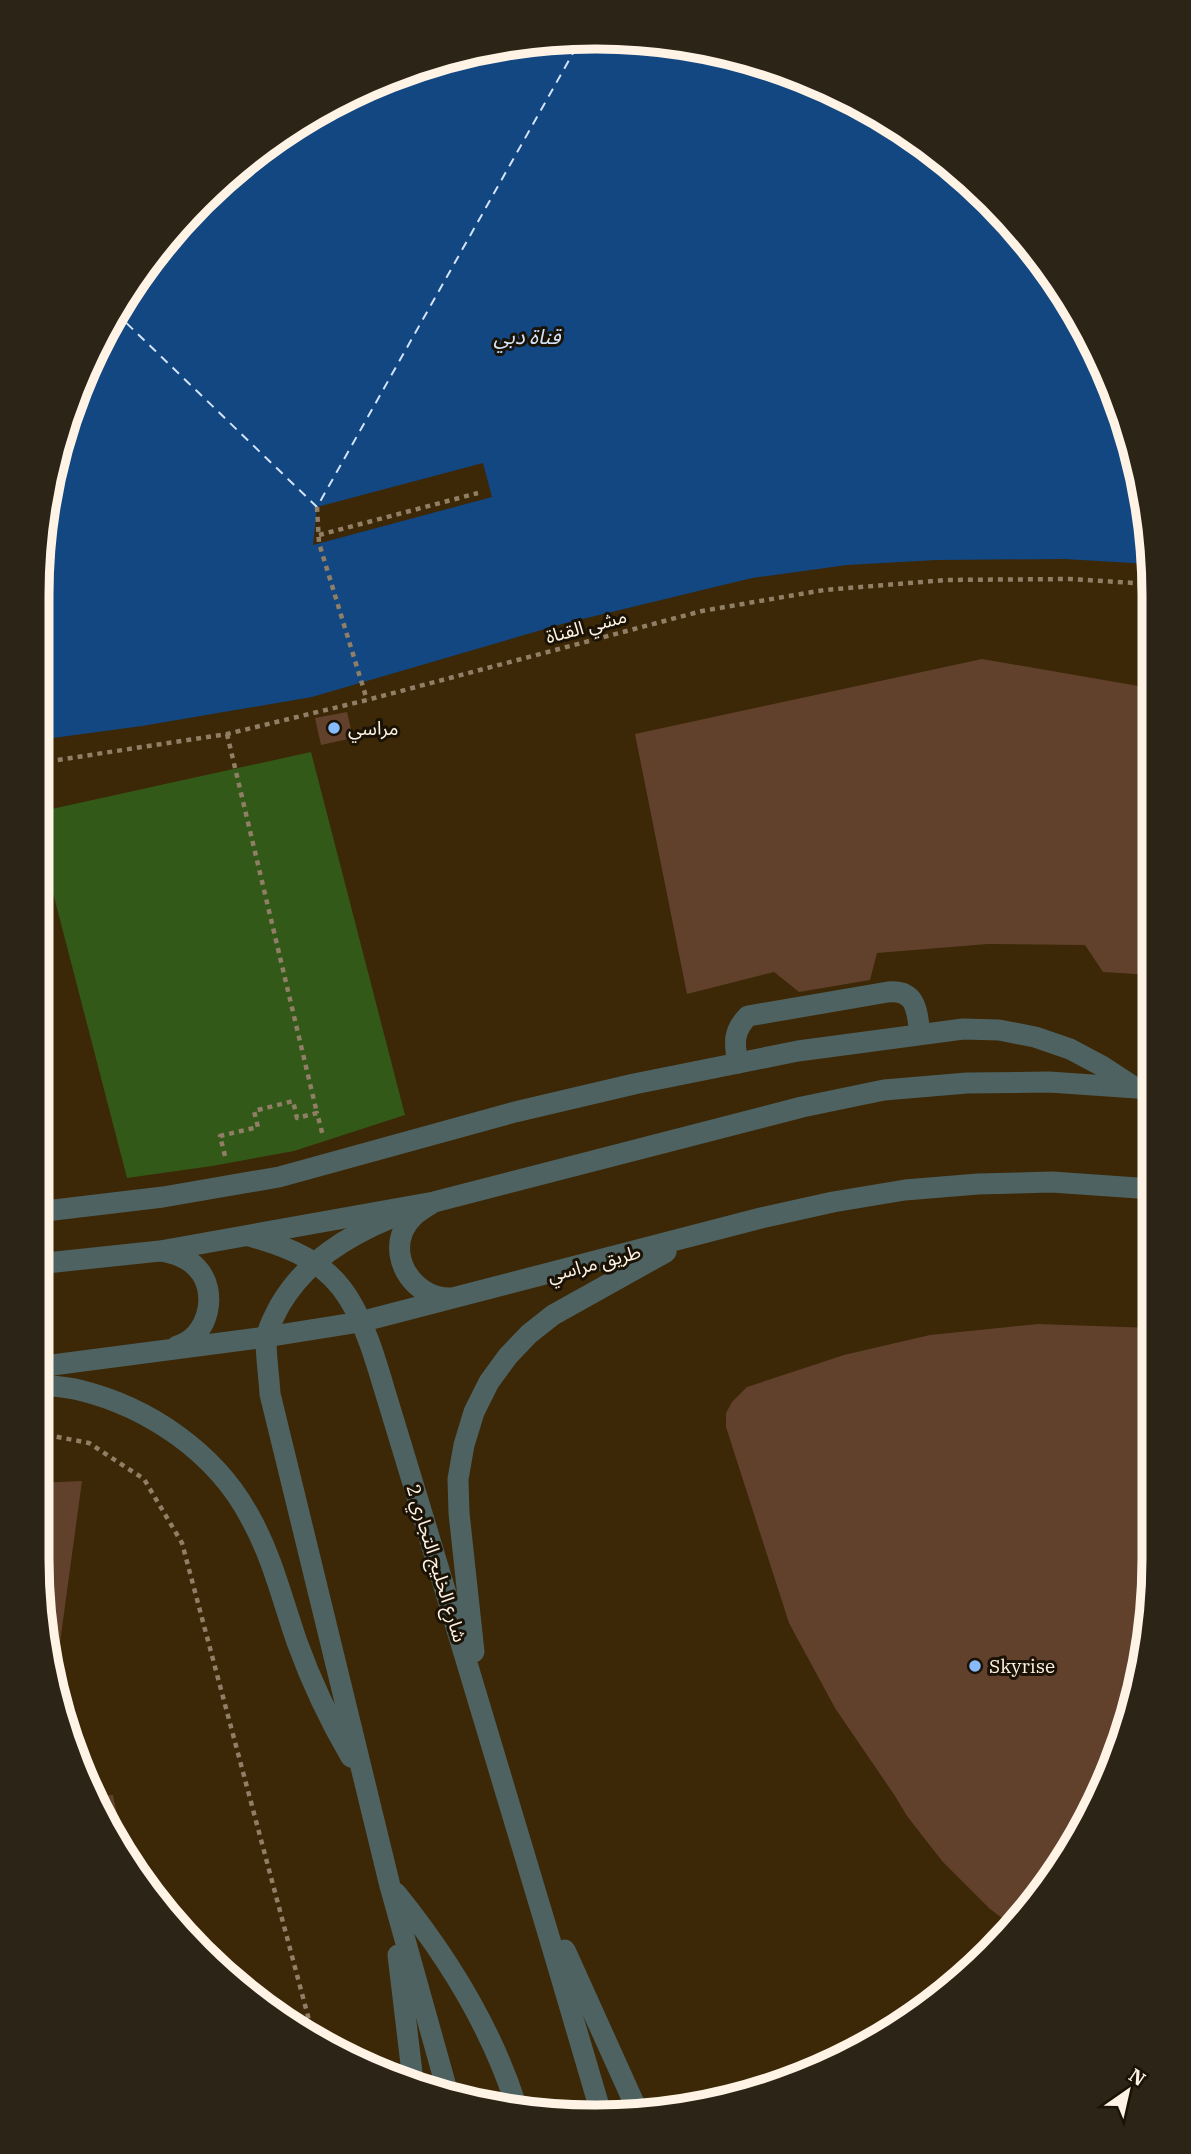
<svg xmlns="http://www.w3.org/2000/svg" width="1191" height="2154" viewBox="0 0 1191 2154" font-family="'IBM Plex Serif','Noto Sans Arabic',serif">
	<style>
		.green { fill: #335918 }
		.water { fill: #134782 }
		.pier { fill: #3c2706 }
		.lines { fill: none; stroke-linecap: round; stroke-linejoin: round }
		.ferry { stroke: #d3e3f9; stroke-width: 2; stroke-dasharray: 9 7; stroke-linecap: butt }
		.building { fill: #61412c }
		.path { stroke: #907f66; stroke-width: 4.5; stroke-dasharray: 5 5; stroke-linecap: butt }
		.minor { stroke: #4d6261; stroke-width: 21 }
		.poi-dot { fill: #88bbfc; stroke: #1b1206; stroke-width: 2.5 }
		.labels { text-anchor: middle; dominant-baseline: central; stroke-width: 6; stroke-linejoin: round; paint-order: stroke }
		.street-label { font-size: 19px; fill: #fef3e5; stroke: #1b1206 }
		.poi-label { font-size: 19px; fill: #fef3e5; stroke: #1b1206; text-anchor: start }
		.water-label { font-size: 21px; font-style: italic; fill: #d3e3f9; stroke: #1b1206 }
		.rim { fill: none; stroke: #fef3e5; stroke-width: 9 }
	</style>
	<rect width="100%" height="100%" fill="#3c2706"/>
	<!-- green -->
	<path class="green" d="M 311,752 L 405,1115 L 294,1151 L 212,1166 L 127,1178 L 38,835 L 38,812 Z"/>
	<!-- water -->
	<path class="water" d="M 559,38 L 669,42 L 775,67 L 875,112 L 990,200 L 1060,285 L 1124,416 L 1150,523 L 1150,564 L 1064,559 L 937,560 L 847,565 L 752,578 L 562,624 L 312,697 L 142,726 L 38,740 L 38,559 L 66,416 L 112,316 L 176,227 L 256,152 L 349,94 L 451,56 Z"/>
	<!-- pier -->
	<path class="pier" d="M 483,463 L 492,497 L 313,545 L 317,507 Z"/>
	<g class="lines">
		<!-- ferry -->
		<path class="ferry" d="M 115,312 L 317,507 L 581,39"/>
	</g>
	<!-- building -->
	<g class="building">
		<path d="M 982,659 L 1150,688 L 1151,975 L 1103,972 L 1085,945 L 988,944 L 877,953 L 870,980 L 799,992 L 774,972 L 687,994 L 635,734 Z"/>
		<path d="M 347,712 L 353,738 L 321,745 L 315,718 Z"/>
		<path d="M 1038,1324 L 1152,1328 L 1153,1595 L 1125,1738 L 1079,1838 L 1009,1923 L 990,1909 L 942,1861 L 907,1816 L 895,1796 L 835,1708 L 789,1623 L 726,1427 L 726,1413 L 732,1402 L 747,1387 L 844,1355 L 930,1335 Z"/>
		<path d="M 82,1481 L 56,1672 L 37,1558 L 37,1483 Z"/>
		<path d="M 113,1795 L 123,1843 L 122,1843 L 98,1796 Z"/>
	</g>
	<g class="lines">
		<!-- path -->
		<g class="path">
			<path d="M 317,507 L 319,543 L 367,700"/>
			<path d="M 319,535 L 478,493"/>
			<path d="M 227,734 L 317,1113"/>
			<path d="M 38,763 L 227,734 L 367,700 L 702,611 L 824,590 L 946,580 L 1070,579 L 1150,584"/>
			<path d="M 225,1156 L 220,1136 L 258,1127 L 254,1111 L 293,1101 L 297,1118 L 317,1113 L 323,1136"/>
			<path d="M 37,1433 L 89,1443 L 144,1479 L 182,1543 L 313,2035"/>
		</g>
		<!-- minor -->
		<g class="minor">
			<path d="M 738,1063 C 734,1043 733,1031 748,1016 L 888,992 C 917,989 917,1012 920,1034"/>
			<path d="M 431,1204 C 420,1211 409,1217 403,1231 C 390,1262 416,1298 449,1298"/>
			<path d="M 37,1212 L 163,1197 L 279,1177 L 515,1112 L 634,1084 L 798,1051 L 963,1029 L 999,1030 L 1035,1037 L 1070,1049 L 1102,1066 L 1131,1085"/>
			<path d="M 393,1217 C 347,1236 306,1261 280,1305 C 275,1315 267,1328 266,1340 C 266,1357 269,1376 270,1394 L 390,1886 L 449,2097"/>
			<path d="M 249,1236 C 289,1247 326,1261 349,1299 C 367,1328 377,1365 387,1398 C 402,1448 418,1499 433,1550 C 490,1737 546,1925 601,2113"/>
			<path d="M 162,1251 C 175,1254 187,1257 197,1268 C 219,1291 209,1337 177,1346"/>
			<path d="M 37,1264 L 160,1251 L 434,1202 L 802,1107 L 884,1090 L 967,1083 L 1049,1082 L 1151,1089"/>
			<path d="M 37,1367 L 266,1337 L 360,1322 L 761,1218 L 833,1202 L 905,1190 L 978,1184 L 1052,1182 L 1152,1189"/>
			<path d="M 37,1384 C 51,1386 66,1387 79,1390 C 149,1407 216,1453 250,1517 C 272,1556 282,1599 297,1642 C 311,1681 330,1721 351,1757"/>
			<path d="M 474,1652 L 459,1513 L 458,1479 L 464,1445 L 474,1412 L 489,1382 L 508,1356 L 529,1334 L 553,1315 L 666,1252"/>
			<path d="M 396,1893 C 447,1956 491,2027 516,2105"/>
			<path d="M 565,1950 L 639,2114"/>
			<path d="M 398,1955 L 413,2081"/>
		</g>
	</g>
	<!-- markers -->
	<g class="poi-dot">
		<circle cx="334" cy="728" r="7"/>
		<circle cx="975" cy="1666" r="7"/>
	</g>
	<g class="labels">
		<!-- street labels -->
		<g class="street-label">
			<text transform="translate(586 626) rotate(-15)">مشي القناة</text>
			<text transform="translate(594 1263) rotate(-15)">طريق مراسي</text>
			<text transform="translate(437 1563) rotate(73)">شارع الخليج التجاري 2</text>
		</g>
		<!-- poi labels -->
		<g class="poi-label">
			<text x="348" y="728">مراسي</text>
			<text x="989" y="1666">Skyrise</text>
		</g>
		<!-- water labels -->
		<g class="water-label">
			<text x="527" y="336">قناة دبي</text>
		</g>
	</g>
	<!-- crop -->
	<path d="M0 0H1191V2154H0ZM595 49H596A546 546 0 0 1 1142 595V1559A546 546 0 0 1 596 2105H595A546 546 0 0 1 49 1559V595A546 546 0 0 1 595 49Z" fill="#2d2418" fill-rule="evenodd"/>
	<path class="rim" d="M595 49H596A546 546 0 0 1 1142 595V1559A546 546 0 0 1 596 2105H595A546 546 0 0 1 49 1559V595A546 546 0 0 1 595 49Z"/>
	<!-- north arrow -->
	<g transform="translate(1128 2091) rotate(34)" stroke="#1b1206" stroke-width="5" paint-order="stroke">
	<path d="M0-5L12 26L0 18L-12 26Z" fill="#fef3e5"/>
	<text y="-10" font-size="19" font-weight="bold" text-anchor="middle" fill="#fef3e5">N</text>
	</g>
</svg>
